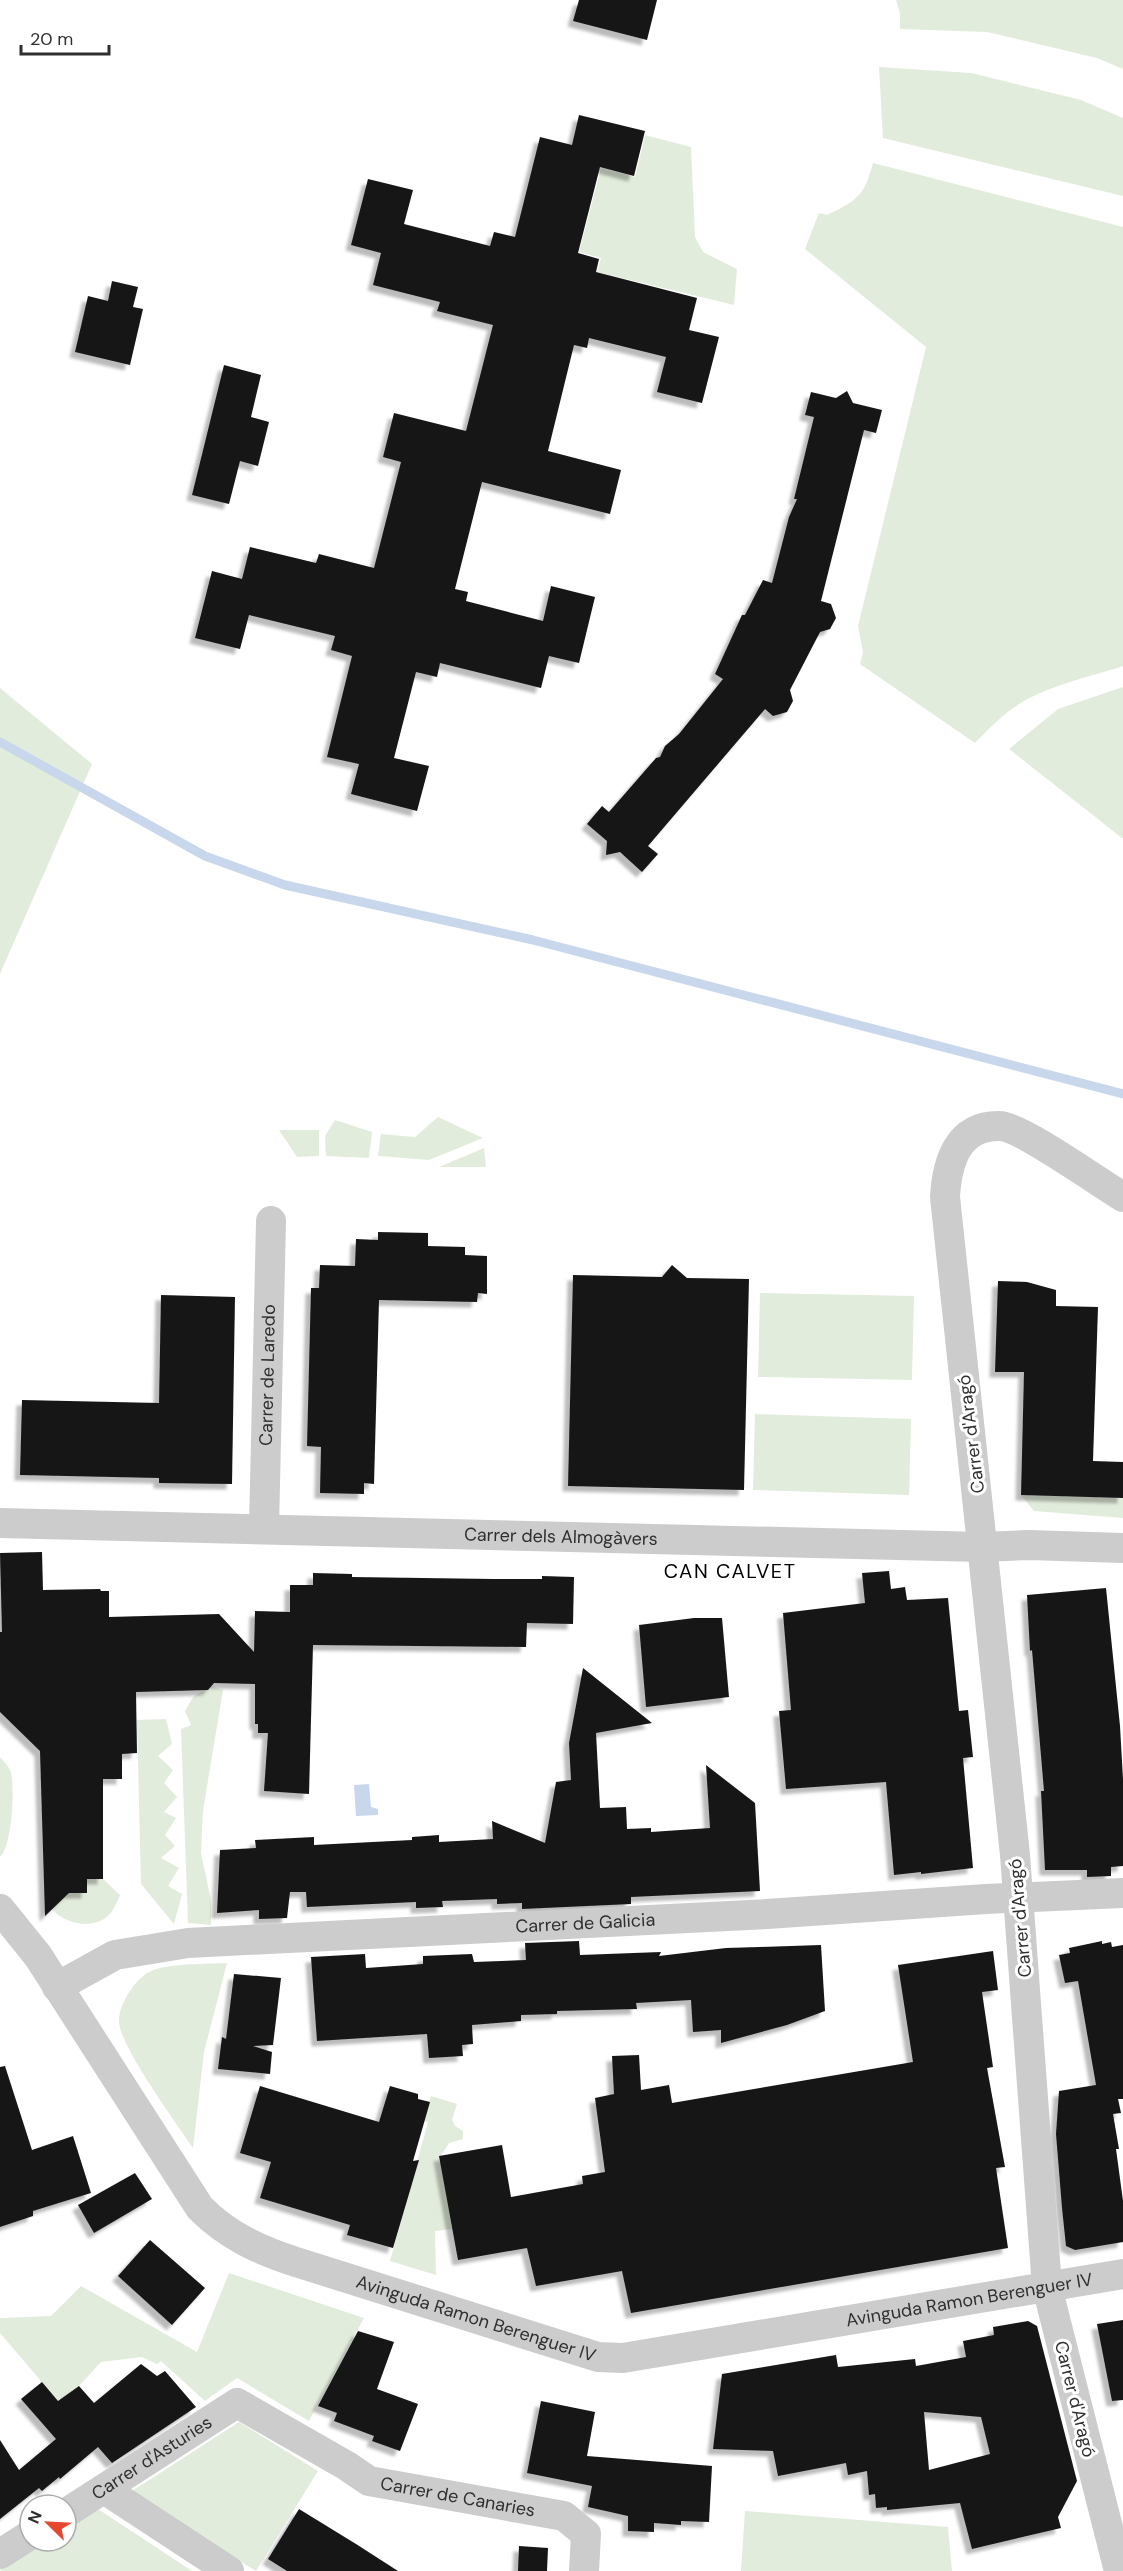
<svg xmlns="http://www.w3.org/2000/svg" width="1123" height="2571" viewBox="0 0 1123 2571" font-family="'DM Sans',sans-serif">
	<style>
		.green { fill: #e2ecdc }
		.water { fill: #c8d7ec }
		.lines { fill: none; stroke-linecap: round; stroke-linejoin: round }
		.stream { stroke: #c8d7ec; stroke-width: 9 }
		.building { fill: #161616; fill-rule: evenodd; filter: url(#shadow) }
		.minor { stroke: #ccc; stroke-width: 30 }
		.labels { text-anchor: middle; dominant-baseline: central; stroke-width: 6; stroke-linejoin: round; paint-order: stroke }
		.street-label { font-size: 18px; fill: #2f2f2f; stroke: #fff }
		.neighbourhood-label { font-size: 20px; letter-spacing: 1.5px; fill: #000; stroke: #fff }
	</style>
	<defs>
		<filter id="shadow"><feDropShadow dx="-5.5" dy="5.5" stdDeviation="1.5" flood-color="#0004"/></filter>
	</defs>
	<rect width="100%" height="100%" fill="#fff"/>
	<!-- green -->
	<g class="green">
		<path d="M 896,0 L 1123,0 L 1123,69 L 1097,58 L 987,32 L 900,29 L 900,13 Z"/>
		<path d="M 879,67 L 971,73 L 1081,100 L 1123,118 L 1123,196 L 883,138 Z"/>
		<path d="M 645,135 L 691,147 L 695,237 L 703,252 L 737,269 L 734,305 L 597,272 L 601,258 L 579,252 L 601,168 L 635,177 Z"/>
		<path d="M 873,163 L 1123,227 L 1123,666 C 1087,678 1044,686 1013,708 C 999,718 987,731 975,743 L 860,664 L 863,652 L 858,626 L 926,347 L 805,249 L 819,213 L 827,215 C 858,200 864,196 873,163 Z"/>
		<path d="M 1123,687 L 1123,838 L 1122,838 L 1009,749 L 1058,709 Z"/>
		<path d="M 0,688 L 92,764 L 0,974 Z"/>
		<path d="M 438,1117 L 483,1138 L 429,1160 L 378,1156 L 381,1134 L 415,1137 Z"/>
		<path d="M 335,1120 L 372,1132 L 369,1158 L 326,1156 L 325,1136 Z"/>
		<path d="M 279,1130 L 319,1130 L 319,1156 L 297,1157 Z"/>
		<path d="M 484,1148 L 486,1167 L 439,1167 Z"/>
		<path d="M 760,1293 L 914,1296 L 912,1380 L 758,1377 Z"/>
		<path d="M 755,1414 L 911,1419 L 909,1495 L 753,1490 Z"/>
		<path d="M 1021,1495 L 1123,1498 L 1123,1518 L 1034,1511 Z"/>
		<path d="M 211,1686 L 223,1690 L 203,1811 L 201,1853 L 211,1900 L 211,1925 L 188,1923 L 181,1729 L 191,1725 L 185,1711 L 193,1697 Z"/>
		<path d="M 166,1719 L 172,1744 L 158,1756 L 173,1770 L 164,1783 L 177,1797 L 164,1812 L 176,1818 L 165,1835 L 175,1846 L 161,1858 L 179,1868 L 168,1886 L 182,1894 L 174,1924 L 141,1884 L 137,1720 Z"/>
		<path d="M 0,1757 C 3,1761 10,1767 11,1773 C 15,1789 12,1847 0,1857 Z"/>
		<path d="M 87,1879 L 103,1879 L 120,1895 C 117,1902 113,1911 108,1916 C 91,1930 65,1924 52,1909 L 52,1894 L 83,1892 Z"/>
		<path d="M 227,1963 L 204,2052 L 193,2148 C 177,2124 120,2046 119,2022 C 118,2006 135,1979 149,1972 C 164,1963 209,1964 227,1963 Z"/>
		<path d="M 431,2096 L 457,2104 L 452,2120 L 455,2126 L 463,2131 L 463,2139 L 449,2143 L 440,2157 L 452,2229 L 435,2231 L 436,2275 L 390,2261 L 428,2122 L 423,2121 Z"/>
		<path d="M 229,2273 L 364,2318 L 309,2421 L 237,2378 L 205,2401 L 161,2361 L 157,2364 L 142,2357 L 101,2362 L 79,2386 L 58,2401 L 0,2333 L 0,2318 L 51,2316 L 81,2286 L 197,2352 Z"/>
		<path d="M 239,2422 L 318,2471 L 256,2571 L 129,2493 Z"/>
		<path d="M 98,2509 L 192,2571 L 0,2571 L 3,2566 L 43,2541 L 66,2541 L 66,2527 Z"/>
		<path d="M 745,2511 L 948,2527 L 952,2571 L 741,2571 Z"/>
	</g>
	<!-- water -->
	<path class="water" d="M 369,1784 L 371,1807 L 378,1809 L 378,1815 L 356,1816 L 354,1785 Z"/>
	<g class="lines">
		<!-- stream -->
		<path class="stream" d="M 0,742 L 205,856 L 285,885 L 533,940 L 1123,1094"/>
	</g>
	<!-- building -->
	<g class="building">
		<path d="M 579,0 L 657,0 L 647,40 L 573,21 Z"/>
		<path d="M 579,115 L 645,131 L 634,176 L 600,167 L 578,253 L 599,259 L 596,272 L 697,298 L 689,330 L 719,337 L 702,403 L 657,392 L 666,357 L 589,338 L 587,348 L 574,345 L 548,451 L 621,470 L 610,514 L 482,482 L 455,589 L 468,592 L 466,601 L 543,621 L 551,586 L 595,597 L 579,663 L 549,656 L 541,688 L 440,663 L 437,677 L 416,672 L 394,758 L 429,766 L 417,811 L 351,794 L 359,764 L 327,757 L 352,656 L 331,650 L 335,636 L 249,615 L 240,649 L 195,638 L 212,571 L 242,579 L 250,547 L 316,563 L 319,554 L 374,568 L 401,462 L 383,457 L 394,413 L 466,431 L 493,325 L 437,311 L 440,302 L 373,285 L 381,253 L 351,245 L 368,179 L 413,190 L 404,224 L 490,246 L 494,232 L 515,237 L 540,137 L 572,145 Z"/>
		<path d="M 112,281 L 138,287 L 133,307 L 143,309 L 130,365 L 75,352 L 88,296 L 108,301 Z"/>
		<path d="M 224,365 L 261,375 L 251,417 L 269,422 L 258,466 L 240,461 L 229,504 L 192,495 Z"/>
		<path d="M 847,391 L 853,403 L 882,410 L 876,433 L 864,430 L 821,601 L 831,604 L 836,618 L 830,629 L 820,632 L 790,690 L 793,701 L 787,712 L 773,716 L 765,709 L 648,846 L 658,854 L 642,872 L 620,852 L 606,855 L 607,841 L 587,824 L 602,806 L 609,812 L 656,758 L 660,757 L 665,746 L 679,734 L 723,679 L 715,674 L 742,615 L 745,615 L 763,580 L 772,583 L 789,517 L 797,499 L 794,499 L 814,417 L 805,415 L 811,392 L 836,398 Z"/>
		<path d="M 378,1232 L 428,1233 L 428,1246 L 465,1247 L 465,1255 L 487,1256 L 487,1294 L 478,1293 L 477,1302 L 379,1300 L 374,1484 L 364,1483 L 364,1494 L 320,1493 L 321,1447 L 307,1446 L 311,1288 L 319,1288 L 320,1265 L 355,1266 L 356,1239 L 378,1240 Z"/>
		<path d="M 672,1265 L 687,1278 L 749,1279 L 744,1490 L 568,1486 L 573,1275 L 662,1277 Z"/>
		<path d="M 998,1281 L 1027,1282 L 1056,1290 L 1056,1306 L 1098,1307 L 1093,1461 L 1123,1462 L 1123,1498 L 1021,1495 L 1024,1372 L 995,1372 Z"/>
		<path d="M 161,1295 L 235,1297 L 232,1484 L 159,1483 L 159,1478 L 20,1475 L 22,1400 L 159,1403 Z"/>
		<path d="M 42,1552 L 43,1590 L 100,1589 L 101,1591 L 109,1591 L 109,1617 L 219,1614 L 254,1652 L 255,1611 L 290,1612 L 290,1585 L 313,1585 L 313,1573 L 352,1574 L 352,1577 L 493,1579 L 542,1579 L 542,1576 L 574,1577 L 573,1624 L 527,1623 L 526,1647 L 313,1645 L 309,1794 L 264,1791 L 268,1733 L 258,1733 L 258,1724 L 255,1724 L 255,1684 L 214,1683 L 208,1690 L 136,1692 L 137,1753 L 122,1754 L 122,1779 L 103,1779 L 103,1879 L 87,1879 L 87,1893 L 69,1893 L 45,1916 L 40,1751 L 0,1712 L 0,1632 L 2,1632 L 0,1553 Z"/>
		<path d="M 889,1571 L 891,1589 L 905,1587 L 907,1600 L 948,1598 L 959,1711 L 968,1710 L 973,1757 L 963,1758 L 973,1868 L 921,1874 L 921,1872 L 894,1875 L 886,1782 L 786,1789 L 779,1711 L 791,1710 L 783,1613 L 865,1603 L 862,1573 Z"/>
		<path d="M 1106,1588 L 1120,1726 L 1123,1779 L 1123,1866 L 1111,1867 L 1111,1876 L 1087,1877 L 1087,1870 L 1045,1870 L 1041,1791 L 1044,1791 L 1032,1650 L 1030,1651 L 1027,1595 Z"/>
		<path d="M 694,1618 L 722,1618 L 729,1697 L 646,1707 L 639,1625 Z"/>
		<path d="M 583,1668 L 652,1723 L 596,1733 L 600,1808 L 626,1807 L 627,1829 L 651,1828 L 651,1832 L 710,1828 L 706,1765 L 755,1803 L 760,1891 L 631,1897 L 631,1904 L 522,1909 L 522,1903 L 497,1904 L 497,1899 L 442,1901 L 443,1907 L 416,1908 L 416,1902 L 307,1907 L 306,1892 L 290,1892 L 287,1918 L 259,1919 L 259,1910 L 217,1913 L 220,1850 L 256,1848 L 255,1840 L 314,1837 L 314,1845 L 412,1840 L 412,1837 L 439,1835 L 439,1842 L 493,1839 L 492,1821 L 545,1843 L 556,1782 L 571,1780 L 569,1743 Z"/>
		<path d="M 579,1941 L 580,1955 L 661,1952 L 659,1956 L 726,1948 L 821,1945 L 825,2011 L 787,2025 L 721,2043 L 721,2030 L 693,2032 L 691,2000 L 636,2003 L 637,2009 L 557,2011 L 557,2014 L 521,2015 L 521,2021 L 472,2025 L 473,2044 L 462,2045 L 463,2056 L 429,2058 L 427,2034 L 317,2041 L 311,1957 L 365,1954 L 366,1968 L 423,1964 L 423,1956 L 472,1954 L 474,1962 L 526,1960 L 525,1943 Z"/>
		<path d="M 1102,1941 L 1102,1944 L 1111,1942 L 1112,1947 L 1123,1945 L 1123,2099 L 1118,2099 L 1121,2113 L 1113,2114 L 1119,2149 L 1116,2149 L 1123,2201 L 1123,2242 L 1075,2250 L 1066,2246 L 1062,2208 L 1056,2134 L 1059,2091 L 1096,2085 L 1078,1981 L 1065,1983 L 1059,1955 L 1070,1953 L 1069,1948 Z"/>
		<path d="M 993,1951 L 998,1990 L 982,1992 L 993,2067 L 987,2068 L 1005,2167 L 996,2168 L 1008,2248 L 631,2313 L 622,2271 L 536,2286 L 527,2248 L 458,2260 L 439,2156 L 502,2145 L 511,2197 L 583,2184 L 582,2176 L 605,2172 L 595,2098 L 614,2094 L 612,2056 L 639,2055 L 641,2090 L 669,2085 L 672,2103 L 913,2062 L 898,1965 Z"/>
		<path d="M 234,1974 L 281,1978 L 273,2045 L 253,2046 L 272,2052 L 270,2074 L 218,2069 L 222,2037 L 226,2039 Z"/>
		<path d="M 5,2066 L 32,2150 L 73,2136 L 91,2193 L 33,2211 L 33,2216 L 0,2227 L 0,2067 Z"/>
		<path d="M 260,2086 L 379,2122 L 390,2086 L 418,2094 L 418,2099 L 430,2102 L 413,2161 L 419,2160 L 393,2248 L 347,2235 L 350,2225 L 260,2198 L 271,2162 L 240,2153 Z"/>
		<path d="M 135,2173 L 152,2199 L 94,2233 L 78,2205 Z"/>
		<path d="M 150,2240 L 205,2288 L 172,2325 L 118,2276 Z"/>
		<path d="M 1123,2320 L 1123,2400 L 1112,2401 L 1097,2324 Z"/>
		<path d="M 1028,2321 L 1037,2326 L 1077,2481 L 1058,2517 L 1061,2528 L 972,2549 L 960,2503 L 887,2510 L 887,2507 L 876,2508 L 875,2494 L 869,2495 L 867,2471 L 848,2475 L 846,2463 L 778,2476 L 773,2451 L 713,2449 L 722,2374 L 836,2355 L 838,2367 L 915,2359 L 916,2366 L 966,2357 L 963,2341 L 994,2335 L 993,2327 ZM 924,2412 L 981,2417 L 990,2454 L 929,2470 Z"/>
		<path d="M 358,2331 L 394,2342 L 377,2389 L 418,2404 L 400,2451 L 372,2441 L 374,2436 L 334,2421 L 337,2413 L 318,2406 Z"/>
		<path d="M 141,2364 L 157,2376 L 165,2371 L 196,2407 L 112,2463 L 98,2447 L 60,2479 L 59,2477 L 42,2491 L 39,2488 L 0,2519 L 0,2440 L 19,2470 L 56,2439 L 21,2399 L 42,2382 L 58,2401 L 79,2386 L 94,2403 Z"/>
		<path d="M 541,2401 L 595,2412 L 587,2456 L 712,2466 L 709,2522 L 681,2521 L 681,2525 L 654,2523 L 654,2532 L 628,2531 L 628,2516 L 588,2507 L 592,2486 L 527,2473 Z"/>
		<path d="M 299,2509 L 356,2544 L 398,2571 L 287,2571 L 268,2559 Z"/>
		<path d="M 519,2546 L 548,2548 L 547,2571 L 518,2571 Z"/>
	</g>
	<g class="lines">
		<!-- minor -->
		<g class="minor">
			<path id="s1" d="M 0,1523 L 982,1547 L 1029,1545 L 1123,1548"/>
			<path id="s2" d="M 264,1528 L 271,1221"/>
			<path id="s3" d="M 0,1909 L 38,1956 L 200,2208 C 228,2236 259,2250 296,2262 L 598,2357 L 623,2358 L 1123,2274"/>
			<path id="s4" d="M 57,1987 L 115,1955 L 188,1943 L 767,1914 L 986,1899 L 1123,1893"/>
			<path d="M 104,2489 L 229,2571"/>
			<path id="s5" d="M 66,2513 L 237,2403 L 347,2466 L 369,2481 L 564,2516 L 586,2534 L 584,2571"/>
			<path d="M 0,2554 L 30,2535"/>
			<path d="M 1119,2571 L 1047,2287 L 1015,1855 L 945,1197 C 947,1163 957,1125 1000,1126 C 1020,1126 1101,1184 1123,1197"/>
		</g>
	</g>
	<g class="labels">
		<!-- street labels -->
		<g class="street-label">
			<text stroke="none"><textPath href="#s2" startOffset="153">Carrer de Laredo</textPath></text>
			<text transform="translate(971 1434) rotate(-97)">Carrer d'Aragó</text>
			<text stroke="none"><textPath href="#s1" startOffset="561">Carrer dels Almogàvers</textPath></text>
			<text transform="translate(1020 1918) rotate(-95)">Carrer d'Aragó</text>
			<text stroke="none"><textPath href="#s4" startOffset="538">Carrer de Galicia</textPath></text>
			<text stroke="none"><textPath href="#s3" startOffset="1164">Avinguda Ramon Berenguer IV</textPath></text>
			<text stroke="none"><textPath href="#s3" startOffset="660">Avinguda Ramon Berenguer IV</textPath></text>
			<text transform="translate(1075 2399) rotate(76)">Carrer d'Aragó</text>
			<text stroke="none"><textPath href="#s5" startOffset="102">Carrer d'Asturies</textPath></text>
			<text stroke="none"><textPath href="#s5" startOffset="447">Carrer de Canaries</textPath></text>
		</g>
		<!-- neighbourhood labels -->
		<g class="neighbourhood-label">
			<text x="730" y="1571">CAN CALVET</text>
		</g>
	</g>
	<!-- north arrow -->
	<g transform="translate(48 2523) rotate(294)"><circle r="28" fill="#ffffff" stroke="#acacac" stroke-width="1.5"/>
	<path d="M0-4.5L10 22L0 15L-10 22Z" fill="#e54731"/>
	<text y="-9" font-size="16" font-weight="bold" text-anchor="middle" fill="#2f2f2f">N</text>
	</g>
	<!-- scale -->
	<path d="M21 45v9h88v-9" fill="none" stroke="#2f2f2f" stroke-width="3"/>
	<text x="30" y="45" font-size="18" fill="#2f2f2f" stroke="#ffffff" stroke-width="4.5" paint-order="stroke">20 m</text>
</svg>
